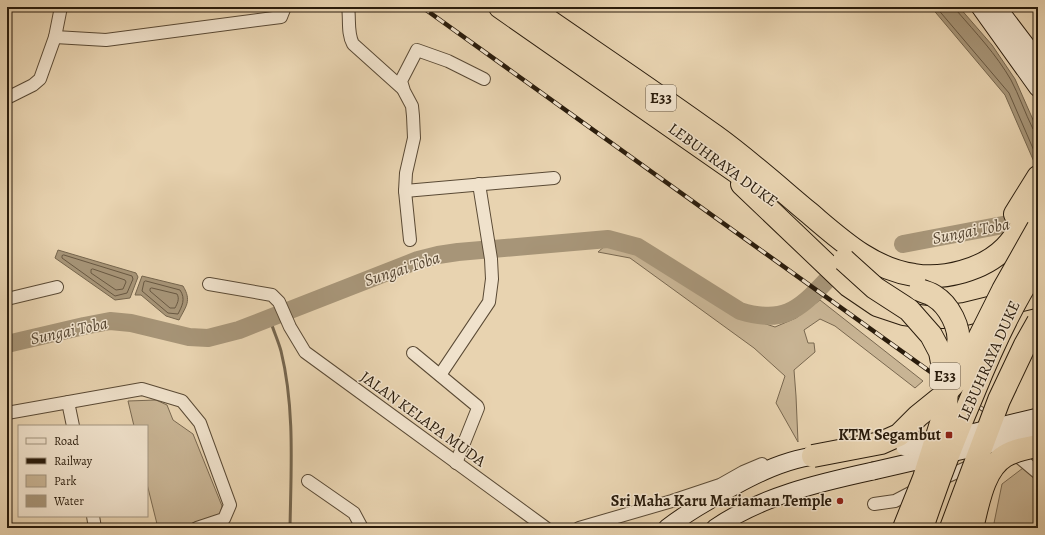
<svg xmlns="http://www.w3.org/2000/svg" width="1045" height="535" viewBox="0 0 1045 535" font-family="Alegreya,serif">
	<style>
		.green { fill: #c8b494; stroke: #796850 }
		.water { fill: #a79578; stroke: #75654d }
		.lines { fill: none; stroke-linecap: round; stroke-linejoin: round }
		.shore { stroke: #685842; stroke-width: 1 }
		.stream { stroke: #75654d; stroke-width: 3 }
		.river { stroke: #a79578; stroke-width: 18 }
		.street-casing { stroke: #5a4a35; stroke-width: 14 }
		.secondary-casing { stroke: #2a1c0c; stroke-width: 19 }
		.highway-casing { stroke: #2a1c0c; stroke-width: 24 }
		.street { stroke: #f0e2cc; stroke-width: 12 }
		.secondary { stroke: #f0e2cc; stroke-width: 17 }
		.highway { stroke: #e8d3b0; stroke-width: 22 }
		.rail-casing { stroke: #2a1c0c; stroke-width: 4.5 }
		.rail { stroke: #f0e2cc; stroke-width: 3; stroke-dasharray: 9; stroke-linecap: butt }
		.secondary-bridge-casing { stroke: #2a1c0c; stroke-width: 19; stroke-linecap: butt }
		.highway-bridge-casing { stroke: #2a1c0c; stroke-width: 24; stroke-linecap: butt }
		.secondary-bridge { stroke: #f0e2cc; stroke-width: 17 }
		.highway-bridge { stroke: #e8d3b0; stroke-width: 22 }
		.poi-dot { fill: #8f2418; stroke: #f0e2cc; stroke-width: 1.5 }
		.labels { text-anchor: middle; dominant-baseline: central; stroke-width: 3; stroke-linejoin: round; paint-order: stroke }
		.shield { fill: #f0e2cc; stroke: #655746; stroke-width: 1 }
		.shield-label { font-size: 15px; font-weight: bold; fill: #2a1c0c }
		.street-label { font-size: 16px; fill: #2a1c0c; stroke: #f0e2cc }
		.poi-label { font-size: 16px; font-weight: bold; fill: #2a1c0c; stroke: #f0e2cc; text-anchor: end }
		.water-label { font-size: 17px; font-style: italic; fill: #564632; stroke: #f0e2cc }
	</style>
	<rect width="100%" height="100%" fill="#e8d3b0"/>
	<filter id="stains"><feTurbulence type="fractalNoise" baseFrequency=".005" numOctaves="4"/><feColorMatrix values="0 0 0 0 .2 0 0 0 0 .09 0 0 0 0 .02 0 0 0 .5 -.17"/></filter>
	<radialGradient id="worn" r=".72"><stop offset=".6" stop-color="#630" stop-opacity="0"/><stop offset="1" stop-color="#630" stop-opacity=".3"/></radialGradient>
	<!-- green -->
	<g class="green">
		<path d="M 606,245 L 639,253 L 733,313 L 775,327 L 796,318 L 820,300 L 923,381 L 915,388 L 835,326 L 820,319 L 804,330 L 808,343 L 814,343 L 815,352 L 794,370 L 796,396 L 798,442 L 776,403 L 785,376 L 754,348 L 630,258 L 598,252 Z"/>
		<path d="M 156,400 L 167,405 L 173,420 L 193,434 L 222,506 L 220,514 L 179,528 L 158,528 L 147,484 L 147,426 L 134,426 L 128,401 Z"/>
		<path d="M 1023,468 L 1038,481 L 1038,528 L 993,528 L 1002,484 Z"/>
	</g>
	<!-- water -->
	<g class="water">
		<path d="M 931,7 L 959,7 L 992,45 L 1015,79 L 1038,131 L 1038,171 L 1005,95 Z"/>
		<path d="M 58,250 L 136,273 L 138,277 L 130,298 L 115,300 L 55,258 Z"/>
		<path d="M 142,276 L 183,286 C 192,301 186,306 179,320 L 166,316 L 141,295 L 135,295 Z"/>
	</g>
	<g class="lines">
		<!-- shore -->
		<g class="shore">
			<path d="M 936,7 L 1009,93 L 1038,160"/>
			<path d="M 956,7 L 957,11 C 976,33 996,54 1011,80 C 1019,95 1025,113 1033,129 L 1035,131 L 1038,131"/>
			<path d="M 64,255 L 132,276 L 133,279 L 127,293 L 115,296 L 62,258 L 62,256 Z"/>
			<path d="M 93,269 L 125,280 L 126,282 L 123,289 L 116,290 L 91,273 L 91,270 Z"/>
			<path d="M 146,281 L 180,290 C 186,299 182,306 178,314 L 168,313 L 142,291 L 144,282 Z"/>
			<path d="M 152,288 L 177,294 C 180,299 177,304 175,308 L 170,308 L 150,291 L 150,289 Z"/>
		</g>
		<!-- stream -->
		<path class="stream" d="M 270,319 C 273,330 278,340 281,351 C 295,408 291,469 290,528"/>
		<!-- river -->
		<g class="river">
			<path d="M 903,244 L 1034,219"/>
			<path d="M 7,344 L 84,326 L 110,321 L 131,323 L 189,337 L 208,338 L 239,330 L 418,260 L 438,255 L 458,252 L 608,239 L 638,247 L 740,311 C 782,324 798,311 826,281"/>
		</g>
		<!-- street casing -->
		<g class="street-casing">
			<g id="street">
				<path d="M 348,7 C 350,19 347,33 353,44 L 402,88"/>
				<path d="M 55,37 L 106,40 L 281,17 L 285,7"/>
				<path d="M 7,98 L 33,85 L 40,79 L 55,37 L 61,7"/>
				<path d="M 405,191 L 554,178"/>
				<path d="M 410,240 L 405,191 L 406,173 L 414,138 L 413,116 L 412,106 L 404,91 L 401,81 L 417,50 L 448,61 L 484,79"/>
				<path d="M 209,284 L 272,295 L 279,302 L 290,327 L 305,352 L 546,528"/>
				<path d="M 7,299 L 57,287"/>
				<path d="M 413,353 L 477,406 L 478,408 L 456,463"/>
				<path d="M 440,375 L 489,302 L 492,279 L 491,259 L 479,184"/>
				<path d="M 68,402 L 73,426"/>
				<path d="M 7,413 L 142,389 L 182,401 L 200,423 L 230,505 L 224,519 L 197,528"/>
				<path d="M 1010,452 L 1020,458 L 1038,473"/>
				<path d="M 939,480 L 975,464"/>
				<path d="M 308,481 L 354,513 L 362,528"/>
				<path d="M 874,504 L 895,501 L 918,489"/>
				<path d="M 93,516 L 95,528"/>
				<path d="M 579,528 L 672,501 L 720,485 L 743,472 L 762,464"/>
			</g>
		</g>
		<!-- secondary casing -->
		<g class="secondary-casing">
			<g id="secondary">
				<path d="M 980,7 L 1038,88"/>
				<path d="M 997,7 L 1038,61"/>
				<path d="M 667,528 C 680,518 694,509 708,501 C 742,481 784,457 824,455"/>
				<path d="M 715,528 C 762,496 818,483 873,471"/>
			</g>
		</g>
		<!-- highway casing -->
		<g class="highway-casing">
			<g id="highway">
				<path d="M 500,7 L 761,189"/>
				<path d="M 529,7 C 591,50 654,92 715,136 C 747,159 777,186 808,212 C 839,238 871,269 914,275 C 944,280 983,270 1005,248 C 1018,235 1027,217 1038,202"/>
				<path d="M 742,184 L 849,286 L 877,305 L 904,314 L 926,317 L 942,317 L 965,314 L 1038,296"/>
				<path d="M 1015,214 L 1038,177"/>
			</g>
		</g>
		<!-- street -->
		<use href="#street" class="street"/>
		<!-- secondary -->
		<use href="#secondary" class="secondary"/>
		<!-- highway -->
		<use href="#highway" class="highway"/>
		<!-- rail casing -->
		<g class="rail-casing">
			<path id="rail" d="M 422,7 L 1038,449"/>
		</g>
		<!-- rail -->
		<use href="#rail" class="rail"/>
		<!-- secondary-bridge casing -->
		<g class="secondary-bridge-casing">
			<g id="secondary-bridge">
				<path d="M 905,447 L 947,439 L 1038,417"/>
				<path d="M 873,471 L 1038,433"/>
			</g>
		</g>
		<!-- highway-bridge casing -->
		<g class="highway-bridge-casing">
			<g id="highway-bridge">
				<path d="M 844,260 L 875,288 L 909,310 L 931,335 L 940,352 L 947,389 L 946,407 L 924,478 L 904,528"/>
				<path d="M 920,290 C 924,292 930,293 934,296 C 949,305 961,328 958,345 C 955,356 949,367 944,377"/>
				<path d="M 813,456 L 881,443 L 899,435 L 918,416 L 944,395 L 959,378 L 1003,290 L 1038,228"/>
				<path d="M 922,528 C 937,483 954,438 973,394 C 991,349 1011,305 1038,264"/>
				<path d="M 951,528 L 999,400 L 1025,345 L 1038,322"/>
				<path d="M 972,528 C 978,505 983,469 1005,456 C 1015,450 1027,448 1038,446"/>
			</g>
		</g>
		<!-- secondary-bridge -->
		<use href="#secondary-bridge" class="secondary-bridge"/>
		<!-- highway-bridge -->
		<use href="#highway-bridge" class="highway-bridge"/>
	</g>
	<!-- markers -->
	<g class="poi-dot">
		<rect x="945" y="431" width="8" height="8" rx="2"/>
		<circle cx="840" cy="501" r="4"/>
	</g>
	<g class="labels">
		<!-- shield labels -->
		<g class="shield">
			<rect x="646" y="85" width="30" height="26" rx="3"/>
			<rect x="930" y="363" width="30" height="26" rx="3"/>
		</g>
		<g class="shield-label">
			<text x="661" y="98">E33</text>
			<text x="945" y="376">E33</text>
		</g>
		<!-- street labels -->
		<g class="street-label">
			<text transform="translate(723 165) rotate(36)">LEBUHRAYA DUKE</text>
			<text transform="translate(989 361) rotate(-66)">LEBUHRAYA DUKE</text>
			<text transform="translate(423 419) rotate(36)">JALAN KELAPA MUDA</text>
		</g>
		<!-- poi labels -->
		<g class="poi-label">
			<text x="941" y="435">KTM Segambut</text>
			<text x="832" y="501">Sri Maha Karu Mariaman Temple</text>
		</g>
		<!-- water labels -->
		<g class="water-label">
			<text transform="translate(971 231) rotate(-11)">Sungai Toba</text>
			<text transform="translate(402 269) rotate(-18)">Sungai Toba</text>
			<text transform="translate(69 331) rotate(-12)">Sungai Toba</text>
		</g>
	</g>
	<!-- margin -->
	<rect width="1045" height="535" fill="none" stroke="#e8d3b0" stroke-width="24"/>
	<rect x="8" y="8" width="1029" height="519" fill="none" stroke="#2a1c0c" stroke-width="2"/>
	<rect x="12" y="12" width="1021" height="511" fill="none" stroke="#2a1c0c"/>
	<!-- legend -->
	<rect x="18" y="425" width="130" height="92" fill="#f0e2cc" stroke="#a1937f"/>
	<rect x="26" y="438" width="20" height="6" fill="#f0e2cc" stroke="#a1937f"/>
	<text x="54" y="445" font-size="12" fill="#2a1c0c">Road</text>
	<rect x="26" y="458" width="20" height="6" fill="#2a1c0c" stroke="#a1937f"/>
	<text x="54" y="465" font-size="12" fill="#2a1c0c">Railway</text>
	<rect x="26" y="475" width="20" height="12" fill="#c8b494" stroke="#a1937f"/>
	<text x="54" y="485" font-size="12" fill="#2a1c0c">Park</text>
	<rect x="26" y="495" width="20" height="12" fill="#a79578" stroke="#a1937f"/>
	<text x="54" y="505" font-size="12" fill="#2a1c0c">Water</text>
	<rect width="100%" height="100%" filter="url(#stains)"/>
	<rect width="100%" height="100%" fill="url(#worn)"/>
</svg>
